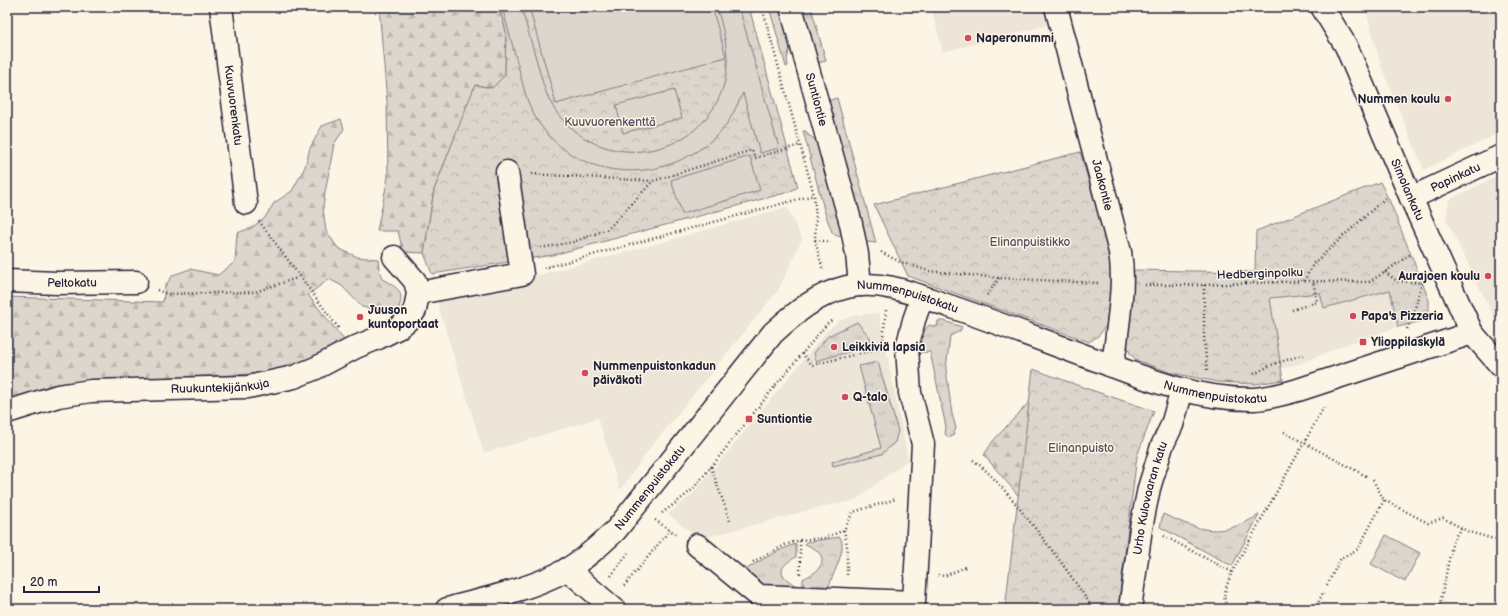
<svg xmlns="http://www.w3.org/2000/svg" width="1508" height="616" viewBox="0 0 1508 616" font-family="'Balsamiq Sans',sans-serif">
	<style>
		.built { fill: #ece5d8 }
		.grass { fill: url(#grass-tufts); stroke: #7f7c84 }
		.forest { fill: url(#forest-firs); stroke: #7f7c84 }
		.park { fill: url(#park-crowns); stroke: #7f7c84 }
		.pitch { fill: #dcd6cc; stroke: #7f7c84 }
		.lines { fill: none; stroke-linecap: round; stroke-linejoin: round }
		.minor-casing { stroke: #22223b; stroke-width: 25 }
		.path { stroke: #22223b; stroke-width: 2.5; stroke-dasharray: 1 3; stroke-linecap: butt }
		.minor { stroke: #fcf5e5; stroke-width: 22 }
		.poi-dot { fill: #d1495b; stroke: #fcf5e5; stroke-width: 1.5 }
		.labels { text-anchor: middle; dominant-baseline: central; stroke-width: 3; stroke-linejoin: round; paint-order: stroke }
		.poi-label { font-size: 12px; font-weight: bold; fill: #22223b; stroke: #fcf5e5; text-anchor: start }
		.street-label { font-size: 12px; fill: #22223b; stroke: #fcf5e5 }
		.park-label { font-size: 12px; fill: #504f5f; stroke: #fcf5e5 }
	</style>
	<defs>
		<pattern id="grass-tufts" width="24" height="20" patternUnits="userSpaceOnUse"><rect width="24" height="20" fill="#dcd6cc"/><path d="M3 7l-1-3M5 7V3M7 7l1-3M15 17l-1-3M17 17v-4M19 17l1-3" fill="none" stroke="#bcb7b0"/></pattern>
		<pattern id="forest-firs" width="22" height="20" patternUnits="userSpaceOnUse"><rect width="22" height="20" fill="#dcd6cc"/><path d="M5 1l3.5 6h-7zM16 11l3.5 6h-7z" fill="#bcb7b0"/></pattern>
		<pattern id="park-crowns" width="20" height="18" patternUnits="userSpaceOnUse"><rect width="20" height="18" fill="#dcd6cc"/><path d="M2 6a3 3 0 1 1 6 0M12 15a3 3 0 1 1 6 0" fill="none" stroke="#bcb7b0"/></pattern>
	</defs>
	<rect width="100%" height="100%" fill="#fcf5e5"/>
	<filter id="ink" filterUnits="userSpaceOnUse"><feTurbulence type="fractalNoise" baseFrequency=".025" numOctaves="2"/><feDisplacementMap in="SourceGraphic" scale="8" xChannelSelector="R" yChannelSelector="G"/><feConvolveMatrix kernelMatrix="1 2 1 2 8 2 1 2 1" color-interpolation-filters="sRGB"/></filter>
	<g filter="url(#ink)">
		<!-- built -->
		<g class="built">
			<path d="M 931,7 L 1043,7 L 1048,25 L 943,52 Z"/>
			<path d="M 1365,7 L 1501,7 L 1501,132 L 1424,170 L 1381,66 Z"/>
			<path d="M 1501,174 L 1501,325 L 1493,315 L 1446,219 L 1449,200 Z"/>
			<path d="M 787,207 L 802,239 L 779,289 L 651,447 L 620,490 L 598,418 L 484,453 L 437,302 L 663,242 Z"/>
			<path d="M 1390,290 L 1398,327 L 1344,345 L 1302,363 L 1280,369 L 1270,298 L 1321,293 L 1324,308 Z"/>
			<path d="M 879,313 L 908,460 L 854,501 L 830,505 L 704,538 L 692,533 L 668,514 L 693,494 L 827,331 L 839,321 L 856,315 Z"/>
		</g>
		<!-- grass -->
		<g class="grass">
			<path d="M 769,7 L 781,7 L 791,44 L 787,59 L 788,66 L 786,67 Z"/>
			<path d="M 801,7 L 811,7 L 826,61 L 817,63 Z"/>
			<path d="M 837,98 L 876,243 L 866,242 L 865,239 L 827,101 Z"/>
			<path d="M 803,131 L 806,131 L 807,134 L 817,141 L 844,238 L 835,235 L 832,232 L 825,213 Z"/>
			<path d="M 938,321 L 944,321 L 962,327 L 960,331 L 950,336 L 946,369 L 952,414 L 956,428 L 953,436 L 949,438 L 945,434 L 946,427 L 930,352 L 916,353 L 925,330 L 929,325 L 937,327 Z"/>
			<path d="M 857,322 L 869,336 L 873,345 L 816,361 L 814,353 L 828,336 Z"/>
			<path d="M 878,362 L 898,431 L 895,442 L 882,454 L 833,466 L 832,462 L 881,448 L 859,366 Z"/>
			<path d="M 1163,514 C 1203,532 1220,538 1259,515 L 1232,566 L 1160,527 Z"/>
			<path d="M 840,537 C 848,550 831,576 828,589 L 803,589 L 803,579 C 808,576 816,573 819,568 C 828,556 815,548 805,544 L 806,542 Z"/>
			<path d="M 796,544 L 796,557 C 776,568 779,575 796,586 L 796,589 L 762,589 L 742,572 C 759,561 777,550 796,544 Z"/>
		</g>
		<!-- forest -->
		<g class="forest">
			<path d="M 379,7 L 499,7 L 506,31 L 505,75 L 492,88 L 476,85 L 434,190 L 424,253 L 403,252 L 398,231 L 377,231 L 388,177 L 387,102 Z"/>
			<path d="M 341,119 L 344,129 L 334,144 L 325,193 L 323,208 L 326,231 L 338,248 L 357,257 L 378,259 L 379,269 L 382,279 C 399,288 406,293 397,312 L 379,311 L 362,307 L 342,286 L 329,279 L 308,295 L 344,340 L 310,362 L 263,373 L 235,375 L 93,380 L 56,384 L 7,401 L 7,297 L 163,302 L 165,286 L 173,275 L 190,269 L 218,275 L 235,262 L 237,233 L 251,228 L 264,219 L 274,203 L 292,191 L 305,167 L 310,148 L 322,126 Z"/>
			<path d="M 1059,378 L 1081,401 L 1022,500 L 984,455 L 993,441 L 1047,383 Z"/>
		</g>
		<!-- park -->
		<g class="park">
			<path d="M 499,7 L 749,7 L 798,187 L 789,192 L 553,255 L 432,274 L 424,253 L 434,190 L 475,85 L 492,88 L 505,75 L 506,31 Z"/>
			<path d="M 1080,152 L 1114,265 L 1110,313 L 1106,327 L 1098,336 L 1089,342 L 908,276 L 874,205 Z"/>
			<path d="M 1380,182 L 1390,202 L 1429,300 L 1429,313 L 1422,321 L 1398,327 L 1390,290 L 1324,308 L 1320,293 L 1270,298 L 1283,380 L 1255,384 L 1218,382 L 1172,373 L 1136,360 L 1130,353 L 1128,348 L 1127,340 L 1132,270 L 1255,272 L 1256,231 Z"/>
			<path d="M 1033,369 L 1088,389 L 1154,411 L 1137,456 L 1118,609 L 1005,609 Z"/>
			<path d="M 1386,535 L 1420,553 L 1405,582 L 1371,564 Z"/>
		</g>
		<!-- pitch -->
		<g class="pitch">
			<path d="M 502,7 L 521,7 C 526,25 532,44 537,62 C 542,80 546,98 557,113 C 606,178 710,157 726,76 C 730,52 723,30 717,7 L 739,7 L 779,148 L 760,153 L 743,93 C 736,106 732,119 722,130 C 671,186 579,186 537,120 C 527,104 523,86 519,69 C 513,48 508,28 502,7 Z"/>
			<path d="M 529,7 L 712,7 L 726,57 L 556,104 Z"/>
			<path d="M 674,90 L 682,118 L 623,133 L 616,105 Z"/>
			<path d="M 750,156 L 760,190 L 682,214 L 671,180 Z"/>
		</g>
		<g class="lines">
			<!-- minor casing -->
			<g class="minor-casing">
				<g id="minor">
					<path id="s1" d="M 221,7 L 246,203"/>
					<path id="s2" d="M 791,7 L 851,224 L 857,254 L 860,285"/>
					<path id="s3" d="M 1056,7 L 1120,252 C 1124,277 1121,301 1118,326 C 1116,340 1116,353 1111,366"/>
					<path id="s4" d="M 1322,7 L 1346,46 L 1411,198 L 1472,333 L 1501,366"/>
					<path id="s5" d="M 1411,198 L 1501,156"/>
					<path id="s6" d="M 7,281 L 57,283 L 136,282"/>
					<path d="M 418,293 L 522,274 L 507,172"/>
					<path id="s7" d="M 7,412 L 58,396 L 91,391 L 248,387 L 294,377 L 316,368 L 356,347 L 378,338 L 398,328 L 409,319 L 415,310 L 418,293 L 415,281 L 394,257"/>
					<path d="M 697,545 L 759,596 L 914,602 L 923,444 L 910,393 L 907,348 L 914,320 L 922,297"/>
					<path d="M 567,569 L 614,609"/>
					<path id="s8" d="M 447,609 C 487,598 529,590 566,570 C 585,559 601,544 616,530 L 773,333 C 795,313 817,294 847,287 C 882,279 916,295 949,306 C 999,323 1049,343 1099,361 C 1149,380 1200,400 1254,399 C 1269,398 1284,394 1298,390 L 1472,333"/>
					<path id="s9" d="M 1130,609 L 1141,528 L 1149,488 L 1162,446 L 1172,425 L 1182,390"/>
				</g>
			</g>
			<!-- path -->
			<g class="path">
				<path d="M 762,7 L 814,195 L 816,218 L 815,240 L 823,271"/>
				<path d="M 532,174 L 652,181"/>
				<path d="M 259,221 L 339,329"/>
				<path d="M 815,240 L 831,242"/>
				<path d="M 541,248 L 573,242 L 608,229 L 653,181 L 752,150 L 755,158 L 800,145"/>
				<path d="M 881,252 L 900,262 L 929,271 L 999,278 L 1098,283"/>
				<path d="M 544,268 L 814,195"/>
				<path d="M 1385,272 L 1397,281 L 1424,283"/>
				<path d="M 1304,281 L 1314,263 L 1385,198"/>
				<path d="M 1145,285 L 1204,285 L 1304,281 L 1369,282 L 1385,272 L 1411,254"/>
				<path d="M 1204,285 L 1204,336 L 1207,370"/>
				<path d="M 157,290 L 167,294 L 255,292 L 300,277"/>
				<path d="M 987,295 L 999,278"/>
				<path d="M 1292,310 L 1317,302 L 1313,281"/>
				<path d="M 1407,329 L 1413,315 L 1422,283"/>
				<path d="M 883,339 L 886,310"/>
				<path d="M 802,353 L 812,365 L 882,348"/>
				<path d="M 1254,374 L 1271,365 L 1305,354"/>
				<path d="M 1284,432 L 1368,477"/>
				<path d="M 973,460 C 996,477 1013,501 1031,523 C 1053,551 1074,579 1093,609"/>
				<path d="M 711,467 L 730,521"/>
				<path d="M 1373,480 L 1384,500 L 1428,523 L 1443,518 L 1469,532 L 1501,541"/>
				<path d="M 662,513 L 677,502 L 692,490 L 711,467 L 776,385 L 827,324 L 833,319"/>
				<path d="M 655,520 L 676,534"/>
				<path d="M 844,530 L 847,545 L 847,575"/>
				<path d="M 1164,536 L 1232,572"/>
				<path d="M 753,562 L 785,545 L 800,540 L 825,538 L 844,530 L 853,512 L 896,499"/>
				<path d="M 800,574 L 800,540"/>
				<path d="M 938,575 L 944,576 L 966,567"/>
				<path d="M 611,576 L 628,553"/>
				<path d="M 1327,585 L 1341,558 L 1358,549 L 1384,500"/>
				<path d="M 624,586 L 670,530"/>
				<path d="M 61,609 L 61,607"/>
				<path d="M 1231,609 C 1218,601 1228,583 1232,572 L 1324,407"/>
				<path d="M 1315,609 L 1324,591"/>
				<path d="M 1439,609 L 1453,540 L 1461,528"/>
			</g>
			<!-- minor -->
			<use href="#minor" class="minor"/>
		</g>
	</g>
	<!-- markers -->
	<g class="poi-dot">
		<circle cx="968" cy="38" r="4"/>
		<circle cx="1448" cy="99" r="4"/>
		<circle cx="1488" cy="276" r="4"/>
		<circle cx="1353" cy="316" r="4"/>
		<circle cx="360" cy="317" r="4"/>
		<rect x="1359" y="338" width="8" height="8" rx="2"/>
		<circle cx="834" cy="347" r="4"/>
		<circle cx="585" cy="373" r="4"/>
		<circle cx="845" cy="397" r="4"/>
		<rect x="745" y="415" width="8" height="8" rx="2"/>
	</g>
	<g class="labels">
		<!-- poi labels -->
		<g class="poi-label">
			<text x="976" y="38">Naperonummi</text>
			<text x="1440" y="99" text-anchor="end">Nummen koulu</text>
			<text x="1480" y="276" text-anchor="end">Aurajoen koulu</text>
			<text x="368" y="310">Juuson<tspan x="368" dy="14">kuntoportaat</tspan></text>
			<text x="1361" y="316">Papa's Pizzeria</text>
			<text x="1371" y="342">Ylioppilaskylä</text>
			<text x="842" y="347">Leikkiviä lapsia</text>
			<text x="593" y="366">Nummenpuistonkadun<tspan x="593" dy="14">päiväkoti</tspan></text>
			<text x="853" y="397">Q-talo</text>
			<text x="757" y="419">Suntiontie</text>
		</g>
		<!-- street labels -->
		<g class="street-label">
			<text stroke="none"><textPath href="#s2" startOffset="96">Suntiontie</textPath></text>
			<text stroke="none"><textPath href="#s1" startOffset="99">Kuuvuorenkatu</textPath></text>
			<text stroke="none"><textPath href="#s5" startOffset="49">Papinkatu</textPath></text>
			<text stroke="none"><textPath href="#s3" startOffset="184">Jaakontie</textPath></text>
			<text stroke="none"><textPath href="#s4" startOffset="202">Simolankatu</textPath></text>
			<text transform="translate(1260 274) rotate(-2)">Hedberginpolku</text>
			<text stroke="none"><textPath href="#s6" startOffset="65">Peltokatu</textPath></text>
			<text stroke="none"><textPath href="#s8" startOffset="592">Nummenpuistokatu</textPath></text>
			<text stroke="none"><textPath href="#s7" startOffset="216">Ruukuntekijänkuja</textPath></text>
			<text stroke="none"><textPath href="#s8" startOffset="916">Nummenpuistokatu</textPath></text>
			<text stroke="none"><textPath href="#s8" startOffset="244">Nummenpuistokatu</textPath></text>
			<text stroke="none"><textPath href="#s9" startOffset="113">Urho Kulovaaran katu</textPath></text>
		</g>
		<!-- park labels -->
		<g class="park-label">
			<text x="610" y="122">Kuuvuorenkenttä</text>
			<text x="1030" y="242">Elinanpuistikko</text>
			<text x="1081" y="448">Elinanpuisto</text>
		</g>
	</g>
	<!-- margin -->
	<rect width="1508" height="616" fill="none" stroke="#fcf5e5" stroke-width="24"/>
	<rect x="12" y="12" width="1484" height="592" fill="none" stroke="#22223b" stroke-width="1.5" filter="url(#ink)"/>
	<!-- scale -->
	<path d="M24 586v6h75v-6" fill="none" stroke="#22223b" stroke-width="2"/>
	<text x="30" y="586" font-size="12" fill="#22223b" stroke="#fcf5e5" stroke-width="3" paint-order="stroke">20 m</text>
</svg>
